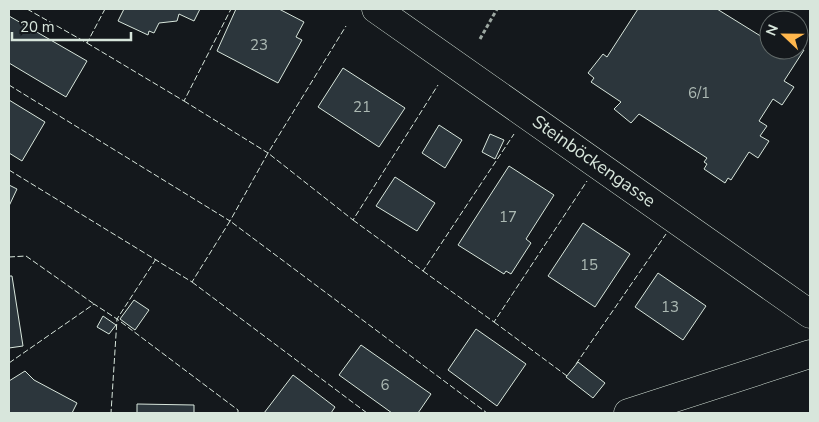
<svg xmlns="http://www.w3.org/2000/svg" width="819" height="422" viewBox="0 0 819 422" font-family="'Nunito Sans',sans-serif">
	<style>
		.building { fill: #2c363c; stroke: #d8e6dc }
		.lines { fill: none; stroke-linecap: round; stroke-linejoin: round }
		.minor-casing { stroke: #d8e6dc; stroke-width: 29 }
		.path { stroke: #9da8a2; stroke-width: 3; stroke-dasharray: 4 2.5; stroke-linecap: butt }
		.minor { stroke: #14181c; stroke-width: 28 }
		.fence { stroke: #d8e6dc; stroke-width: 1; stroke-dasharray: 6 2.5; stroke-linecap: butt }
		.labels { text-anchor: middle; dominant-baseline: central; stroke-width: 4; stroke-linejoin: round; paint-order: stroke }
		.number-label { font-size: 15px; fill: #adbab4 }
		.street-label { font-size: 18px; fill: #d8e6dc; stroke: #14181c }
	</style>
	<rect width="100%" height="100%" fill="#14181c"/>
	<!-- building -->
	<g class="building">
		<path d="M 124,9 L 200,9 L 194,21 L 179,14 L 177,21 L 159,23 L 154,33 L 149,31 L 148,35 L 118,21 Z"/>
		<path d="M 236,9 L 279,9 L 304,22 L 296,37 L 302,40 L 278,83 L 217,51 Z"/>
		<path d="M 638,9 L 717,9 L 767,40 L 769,37 L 769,50 L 799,50 L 799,47 L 804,50 L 784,81 L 794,87 L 782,105 L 773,99 L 759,121 L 767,126 L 760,136 L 769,141 L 758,158 L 749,152 L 731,180 L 728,178 L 725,183 L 704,169 L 707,164 L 704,162 L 707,158 L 639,114 L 631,123 L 614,109 L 621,102 L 591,82 L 594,78 L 588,73 L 603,54 L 607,57 Z"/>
		<path d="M 9,16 L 87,61 L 66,97 L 9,63 Z"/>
		<path d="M 343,68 L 405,108 L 379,147 L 318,107 Z"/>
		<path d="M 9,100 L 45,122 L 22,161 L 9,153 Z"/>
		<path d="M 439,125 L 462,140 L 445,168 L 422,153 Z"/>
		<path d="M 490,134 L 504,140 L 495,159 L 482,152 Z"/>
		<path d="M 509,166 L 554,195 L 526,239 L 531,243 L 511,274 L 506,271 L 504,274 L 458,245 Z"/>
		<path d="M 395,177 L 435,203 L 417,231 L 376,206 Z"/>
		<path d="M 9,185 L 17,189 L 9,206 Z"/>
		<path d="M 583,223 L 630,254 L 595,307 L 548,276 Z"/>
		<path d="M 658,273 L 706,306 L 683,340 L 635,307 Z"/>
		<path d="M 9,276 L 12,276 L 23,346 L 9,348 Z"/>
		<path d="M 134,300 L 149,310 L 135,330 L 120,319 Z"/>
		<path d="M 103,316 L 116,325 L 109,334 L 97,327 Z"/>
		<path d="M 476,329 L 526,364 L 497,406 L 448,370 Z"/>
		<path d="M 361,345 L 431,394 L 418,413 L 392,413 L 339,375 Z"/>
		<path d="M 578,362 L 605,383 L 593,398 L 566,377 Z"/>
		<path d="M 25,371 L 34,380 L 77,403 L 72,413 L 9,413 L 9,381 Z"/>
		<path d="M 293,375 L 335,407 L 331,413 L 264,413 Z"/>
		<path d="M 137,404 L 194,405 L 194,413 L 137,413 Z"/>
	</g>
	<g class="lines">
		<!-- minor casing -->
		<g class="minor-casing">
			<g id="minor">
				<path d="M 376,9 L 810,314"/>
				<path d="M 628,413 L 810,354"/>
			</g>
		</g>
		<!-- path -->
		<path class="path" d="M 480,39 L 497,9"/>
		<!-- minor -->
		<use href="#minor" class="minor"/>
		<!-- fence -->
		<g class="fence">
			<path d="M 27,9 L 87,43 L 105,9"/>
			<path d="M 87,43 L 184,101 L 231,9"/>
			<path d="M 9,85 L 230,221 L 268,153 L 353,220 L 438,85"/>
			<path d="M 184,101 L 268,153 L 346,26"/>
			<path d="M 9,170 L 192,282 L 230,221 L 487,413"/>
			<path d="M 353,220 L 423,271 L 514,134"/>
			<path d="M 9,257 L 26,256 L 94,304"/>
			<path d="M 156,259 L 117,319 L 238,410 L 238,413"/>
			<path d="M 423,271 L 494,322 L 587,181"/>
			<path d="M 192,282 L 367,413"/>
			<path d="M 494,322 L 567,376"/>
			<path d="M 9,363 L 94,304 L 117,319 L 111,413"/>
			<path d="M 576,364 L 666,234"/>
		</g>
	</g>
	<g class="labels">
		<!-- number labels -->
		<g class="number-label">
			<text x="259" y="45">23</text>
			<text x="699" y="93">6/1</text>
			<text x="362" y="107">21</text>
			<text x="508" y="217">17</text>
			<text x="589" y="265">15</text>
			<text x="670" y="307">13</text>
			<text x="385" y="385">6</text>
		</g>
		<!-- street labels -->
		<g class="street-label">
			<text transform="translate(594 161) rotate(35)">Steinböckengasse</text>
		</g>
	</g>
	<!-- border -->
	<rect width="819" height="422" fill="none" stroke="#d8e6dc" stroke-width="20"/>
	<!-- north arrow -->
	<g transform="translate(784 35) rotate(292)"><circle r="24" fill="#14181c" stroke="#626a69"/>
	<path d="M0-4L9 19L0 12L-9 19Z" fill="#ffb74d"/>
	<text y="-8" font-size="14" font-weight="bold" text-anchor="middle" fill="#d8e6dc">N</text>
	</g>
	<!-- scale -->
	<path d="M12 32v8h119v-8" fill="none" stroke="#d8e6dc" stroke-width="2.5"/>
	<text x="20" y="32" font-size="15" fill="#d8e6dc" stroke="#14181c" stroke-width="4" paint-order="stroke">20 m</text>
</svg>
